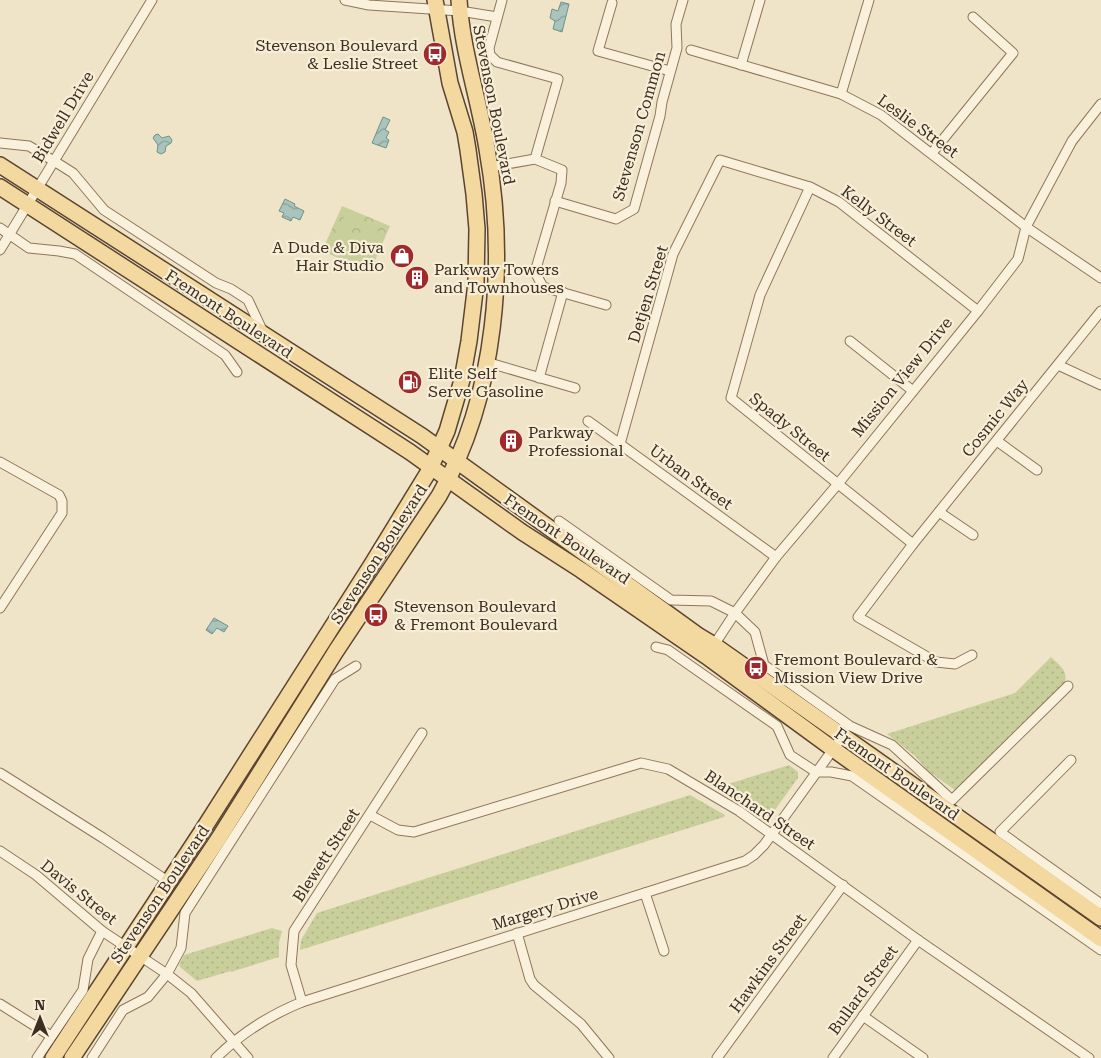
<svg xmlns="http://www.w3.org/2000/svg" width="1101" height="1058" viewBox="0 0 1101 1058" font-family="'Roboto Serif',serif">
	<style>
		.grass { fill: url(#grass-dots) }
		.park { fill: url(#park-crowns) }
		.garden { fill: #c9cf9b }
		.water { fill: url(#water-waves); stroke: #6f938a }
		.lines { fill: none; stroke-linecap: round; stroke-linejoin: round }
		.minor-casing { stroke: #8d765c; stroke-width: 11 }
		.primary-casing { stroke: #5b4430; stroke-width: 18 }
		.minor { stroke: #faf1dc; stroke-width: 9 }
		.primary { stroke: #f3d9a0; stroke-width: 15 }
		.labels { text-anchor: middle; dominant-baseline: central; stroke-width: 4.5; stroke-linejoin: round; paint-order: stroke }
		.poi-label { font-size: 16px; fill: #3d2e20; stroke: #f7eed8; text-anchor: start }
		.street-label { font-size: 16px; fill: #3d2e20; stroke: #f7eed8 }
	</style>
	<defs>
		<pattern id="grass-dots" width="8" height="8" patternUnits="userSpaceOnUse" patternTransform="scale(1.25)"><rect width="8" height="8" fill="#c9cf9b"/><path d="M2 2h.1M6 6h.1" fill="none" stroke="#aeb285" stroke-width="1.8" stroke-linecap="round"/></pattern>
		<pattern id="park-crowns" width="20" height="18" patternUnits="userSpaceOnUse" patternTransform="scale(1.25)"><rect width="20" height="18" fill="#c9cf9b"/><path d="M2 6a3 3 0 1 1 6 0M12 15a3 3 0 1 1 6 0" fill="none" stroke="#aeb285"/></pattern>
		<pattern id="water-waves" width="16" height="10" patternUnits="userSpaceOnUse" patternTransform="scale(1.25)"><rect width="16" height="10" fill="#a9c4bc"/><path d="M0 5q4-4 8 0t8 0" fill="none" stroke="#8ba098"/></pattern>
	</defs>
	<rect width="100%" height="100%" fill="#f0e4c8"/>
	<!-- grass -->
	<g class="grass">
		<path d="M 1051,657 C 1059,665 1068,670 1065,682 L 955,790 L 928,771 L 915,756 L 887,734 L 1015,693 Z"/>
		<path d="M 789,765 L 798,772 L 798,778 L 769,818 L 719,787 Z"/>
		<path d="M 690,795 L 725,815 L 724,817 L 300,950 L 301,940 L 317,913 Z"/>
		<path d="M 272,928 L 282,931 L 279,943 L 279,957 L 231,972 L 231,971 L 197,981 L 181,968 L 179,965 L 184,955 Z"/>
	</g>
	<!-- park -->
	<path class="park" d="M 342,206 L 390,226 L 370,272 L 322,251 Z"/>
	<!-- garden -->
	<g class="garden">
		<path d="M 344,216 L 356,221 L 344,248 L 332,243 Z"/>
		<path d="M 366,226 L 378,231 L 366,258 L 354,253 Z"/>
	</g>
	<!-- water -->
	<g class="water">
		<path d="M 561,2 L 569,4 L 562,32 L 553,29 L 555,21 L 550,18 L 552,9 L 558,11 Z"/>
		<path d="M 383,117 L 390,120 L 385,130 L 389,132 L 386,138 L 389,140 L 386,148 L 372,143 Z"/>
		<path d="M 158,134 L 162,138 L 169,136 L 172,140 L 171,143 L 166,146 L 165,152 L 161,154 L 157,152 L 158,145 L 153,138 L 155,135 Z"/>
		<path d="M 285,199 L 295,204 L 294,206 L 304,211 L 300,220 L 293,217 L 291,221 L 282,217 L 284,213 L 279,211 Z"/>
		<path d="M 214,618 L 228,626 L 224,632 L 217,628 L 212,634 L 206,630 Z"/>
	</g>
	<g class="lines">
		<!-- minor casing -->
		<g class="minor-casing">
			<g id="minor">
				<path d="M 345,0 L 369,5 L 460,11 L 497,17"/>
				<path d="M 502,0 L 489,48 L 490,55 L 497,62 L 558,79 L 535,159 L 562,170 L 561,183 L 535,272 L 543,287 L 606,305"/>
				<path d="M 612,3 L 598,51 L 670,71"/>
				<path d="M 691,50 L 841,94 L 881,115 L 1026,227 L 1101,278"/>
				<path d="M 741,65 L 760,0"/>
				<path d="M 841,94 L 869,0"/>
				<path d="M 0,143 L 29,146 L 62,166 L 73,173 L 104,210 L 216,283 L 231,289 L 248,300 L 263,332"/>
				<path d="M 932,153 L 1013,53 L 973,17"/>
				<path d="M 490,167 L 535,159"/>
				<path d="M 810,187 L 760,295 L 731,398 L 913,544"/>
				<path d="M 555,201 L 616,219 L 634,209 L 660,116 L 662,102 L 677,48 L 676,24 L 683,0"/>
				<path d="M 0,228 L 29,248 L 59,251 L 75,254 L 225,355 L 237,372"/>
				<path d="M 0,250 L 152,0"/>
				<path d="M 850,341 L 913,391"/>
				<path d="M 486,362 L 575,388"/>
				<path d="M 1058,365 L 1101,385"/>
				<path d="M 539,378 L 563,292"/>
				<path d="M 588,421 L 776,557"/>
				<path d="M 997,441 L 1037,470"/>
				<path d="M 620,444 L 673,254 L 720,160 L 810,187 L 839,202 L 978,311"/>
				<path d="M 0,462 L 59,495 L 62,501 L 62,513 L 0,608"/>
				<path d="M 939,512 L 973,535"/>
				<path d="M 559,521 L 671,600 L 711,601 L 735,613 L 755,632 L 764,665 L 850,726 L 892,745 L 952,800 L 1068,686"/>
				<path d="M 714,645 L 735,613 L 776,557 L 837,485 L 978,311 L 1018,259 L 1026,227 L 1072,141 L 1101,104"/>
				<path d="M 656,647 L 668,650 L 777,726 L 790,755 L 816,772 L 831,772 L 852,776 L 1101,950"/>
				<path d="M 972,655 L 955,664 L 936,662 L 858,617 L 913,544 L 1101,311"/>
				<path d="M 1071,760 L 1000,832 L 1101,904"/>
				<path d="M 0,773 L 103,838 L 169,882"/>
				<path d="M 370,815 L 398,830 L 414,832 L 641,763 L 668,769 L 739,811 L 918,940 L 1089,1058"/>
				<path d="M 0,851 L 36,875 L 102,931 L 167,974 L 191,993 L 248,1058"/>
				<path d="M 645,893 L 664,951"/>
				<path d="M 517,933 L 530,979 L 534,985 L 581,1024 L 609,1058"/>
				<path d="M 302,1002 L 291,965 L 294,931 L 422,733"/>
				<path d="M 0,1004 L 51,1036"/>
				<path d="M 863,1016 L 923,1058"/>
				<path d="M 37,1058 L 83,990 L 88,959 L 102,931"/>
				<path d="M 92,1058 L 123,1010 L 148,997 L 167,974 L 181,948 L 185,913 L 335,679 L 356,666"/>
				<path d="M 216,1058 C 241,1033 270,1015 302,1002 L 745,861 L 754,855 L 764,845 L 842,737"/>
				<path d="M 717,1058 L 843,885"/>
				<path d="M 833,1058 L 918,940"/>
			</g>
		</g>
		<!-- primary casing -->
		<g class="primary-casing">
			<g id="primary">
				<path d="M 0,165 L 422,436 L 699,636 L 714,645 L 1101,918"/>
				<path d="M 0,187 L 410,452 L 522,532 L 581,570 L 706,656 L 833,749 L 1101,939"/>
				<path d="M 53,1058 L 204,828 L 372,564 L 429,471 L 447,431 L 462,380 L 469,341 L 476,283 L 477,229 L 474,194 L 468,150 L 465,132 L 450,83 L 435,0"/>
				<path d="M 72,1058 L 219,838 L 336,651 L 439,496 C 497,396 507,261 487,149 C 479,99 462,51 459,0"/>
			</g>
		</g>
		<!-- minor -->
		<use href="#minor" class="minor"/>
		<!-- primary -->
		<use href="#primary" class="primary"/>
	</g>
	<!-- icons -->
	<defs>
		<g id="bus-disc" transform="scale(1.25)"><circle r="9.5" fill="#9e2a2b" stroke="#f7eed8"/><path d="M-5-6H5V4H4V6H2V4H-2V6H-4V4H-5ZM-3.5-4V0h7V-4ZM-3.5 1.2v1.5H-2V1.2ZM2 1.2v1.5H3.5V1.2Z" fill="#fff"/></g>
		<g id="shop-disc" transform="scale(1.25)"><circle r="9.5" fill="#9e2a2b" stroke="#f7eed8"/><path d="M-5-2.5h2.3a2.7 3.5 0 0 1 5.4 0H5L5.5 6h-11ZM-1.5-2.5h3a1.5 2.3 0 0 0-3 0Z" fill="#fff"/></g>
		<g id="building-disc" transform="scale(1.25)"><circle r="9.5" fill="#9e2a2b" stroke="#f7eed8"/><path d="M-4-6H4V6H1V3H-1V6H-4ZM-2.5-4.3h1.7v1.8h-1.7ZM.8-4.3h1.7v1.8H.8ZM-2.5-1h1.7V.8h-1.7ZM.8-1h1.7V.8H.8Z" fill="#fff"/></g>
		<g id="fuel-disc" transform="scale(1.25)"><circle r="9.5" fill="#9e2a2b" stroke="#f7eed8"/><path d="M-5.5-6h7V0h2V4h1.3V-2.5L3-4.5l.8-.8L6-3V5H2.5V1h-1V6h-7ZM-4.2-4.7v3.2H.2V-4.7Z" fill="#fff"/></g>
	</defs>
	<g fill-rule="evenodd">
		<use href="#bus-disc" x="435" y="54"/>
		<use href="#shop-disc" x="402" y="256"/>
		<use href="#building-disc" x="417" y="278"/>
		<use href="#fuel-disc" x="410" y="382"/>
		<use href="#building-disc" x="511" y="441"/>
		<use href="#bus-disc" x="376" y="615"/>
		<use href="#bus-disc" x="756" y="668"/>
	</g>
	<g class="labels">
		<!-- poi labels -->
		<g class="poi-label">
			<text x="418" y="45" text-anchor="end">Stevenson Boulevard<tspan x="418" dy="18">&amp; Leslie Street</tspan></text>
			<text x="384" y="247" text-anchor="end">A Dude &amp; Diva<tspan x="384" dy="18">Hair Studio</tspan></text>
			<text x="434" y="269">Parkway Towers<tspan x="434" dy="18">and Townhouses</tspan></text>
			<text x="428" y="373">Elite Self<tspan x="428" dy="18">Serve Gasoline</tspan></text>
			<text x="528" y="432">Parkway<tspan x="528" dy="18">Professional</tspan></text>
			<text x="394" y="606">Stevenson Boulevard<tspan x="394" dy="18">&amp; Fremont Boulevard</tspan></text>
			<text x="774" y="659">Fremont Boulevard &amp;<tspan x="774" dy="18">Mission View Drive</tspan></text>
		</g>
		<!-- street labels -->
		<g class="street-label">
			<text transform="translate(494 105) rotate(79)">Stevenson Boulevard</text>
			<text transform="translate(63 117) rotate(-59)">Bidwell Drive</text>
			<text transform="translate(639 126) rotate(-74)">Stevenson Common</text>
			<text transform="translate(918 126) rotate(36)">Leslie Street</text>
			<text transform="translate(879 216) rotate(37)">Kelly Street</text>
			<text transform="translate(648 294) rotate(-73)">Detjen Street</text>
			<text transform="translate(229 314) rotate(33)">Fremont Boulevard</text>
			<text transform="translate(902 377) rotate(-51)">Mission View Drive</text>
			<text transform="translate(995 418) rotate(-51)">Cosmic Way</text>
			<text transform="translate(790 427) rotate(39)">Spady Street</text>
			<text transform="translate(691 477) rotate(36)">Urban Street</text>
			<text transform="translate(567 539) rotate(34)">Fremont Boulevard</text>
			<text transform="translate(379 554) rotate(-57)">Stevenson Boulevard</text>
			<text transform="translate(897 774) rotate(35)">Fremont Boulevard</text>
			<text transform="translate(760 810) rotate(34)">Blanchard Street</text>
			<text transform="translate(326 855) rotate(-57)">Blewett Street</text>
			<text transform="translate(79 892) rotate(39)">Davis Street</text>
			<text transform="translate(160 894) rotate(-56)">Stevenson Boulevard</text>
			<text transform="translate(545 909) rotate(-17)">Margery Drive</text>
			<text transform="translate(768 963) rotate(-54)">Hawkins Street</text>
			<text transform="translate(863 990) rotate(-54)">Bullard Street</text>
		</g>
	</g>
	<!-- north arrow -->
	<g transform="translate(40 1018)" stroke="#f7eed8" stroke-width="4" paint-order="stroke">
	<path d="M0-4L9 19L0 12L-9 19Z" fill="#3d2e20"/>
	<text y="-8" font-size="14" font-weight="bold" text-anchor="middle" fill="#3d2e20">N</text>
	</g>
</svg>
